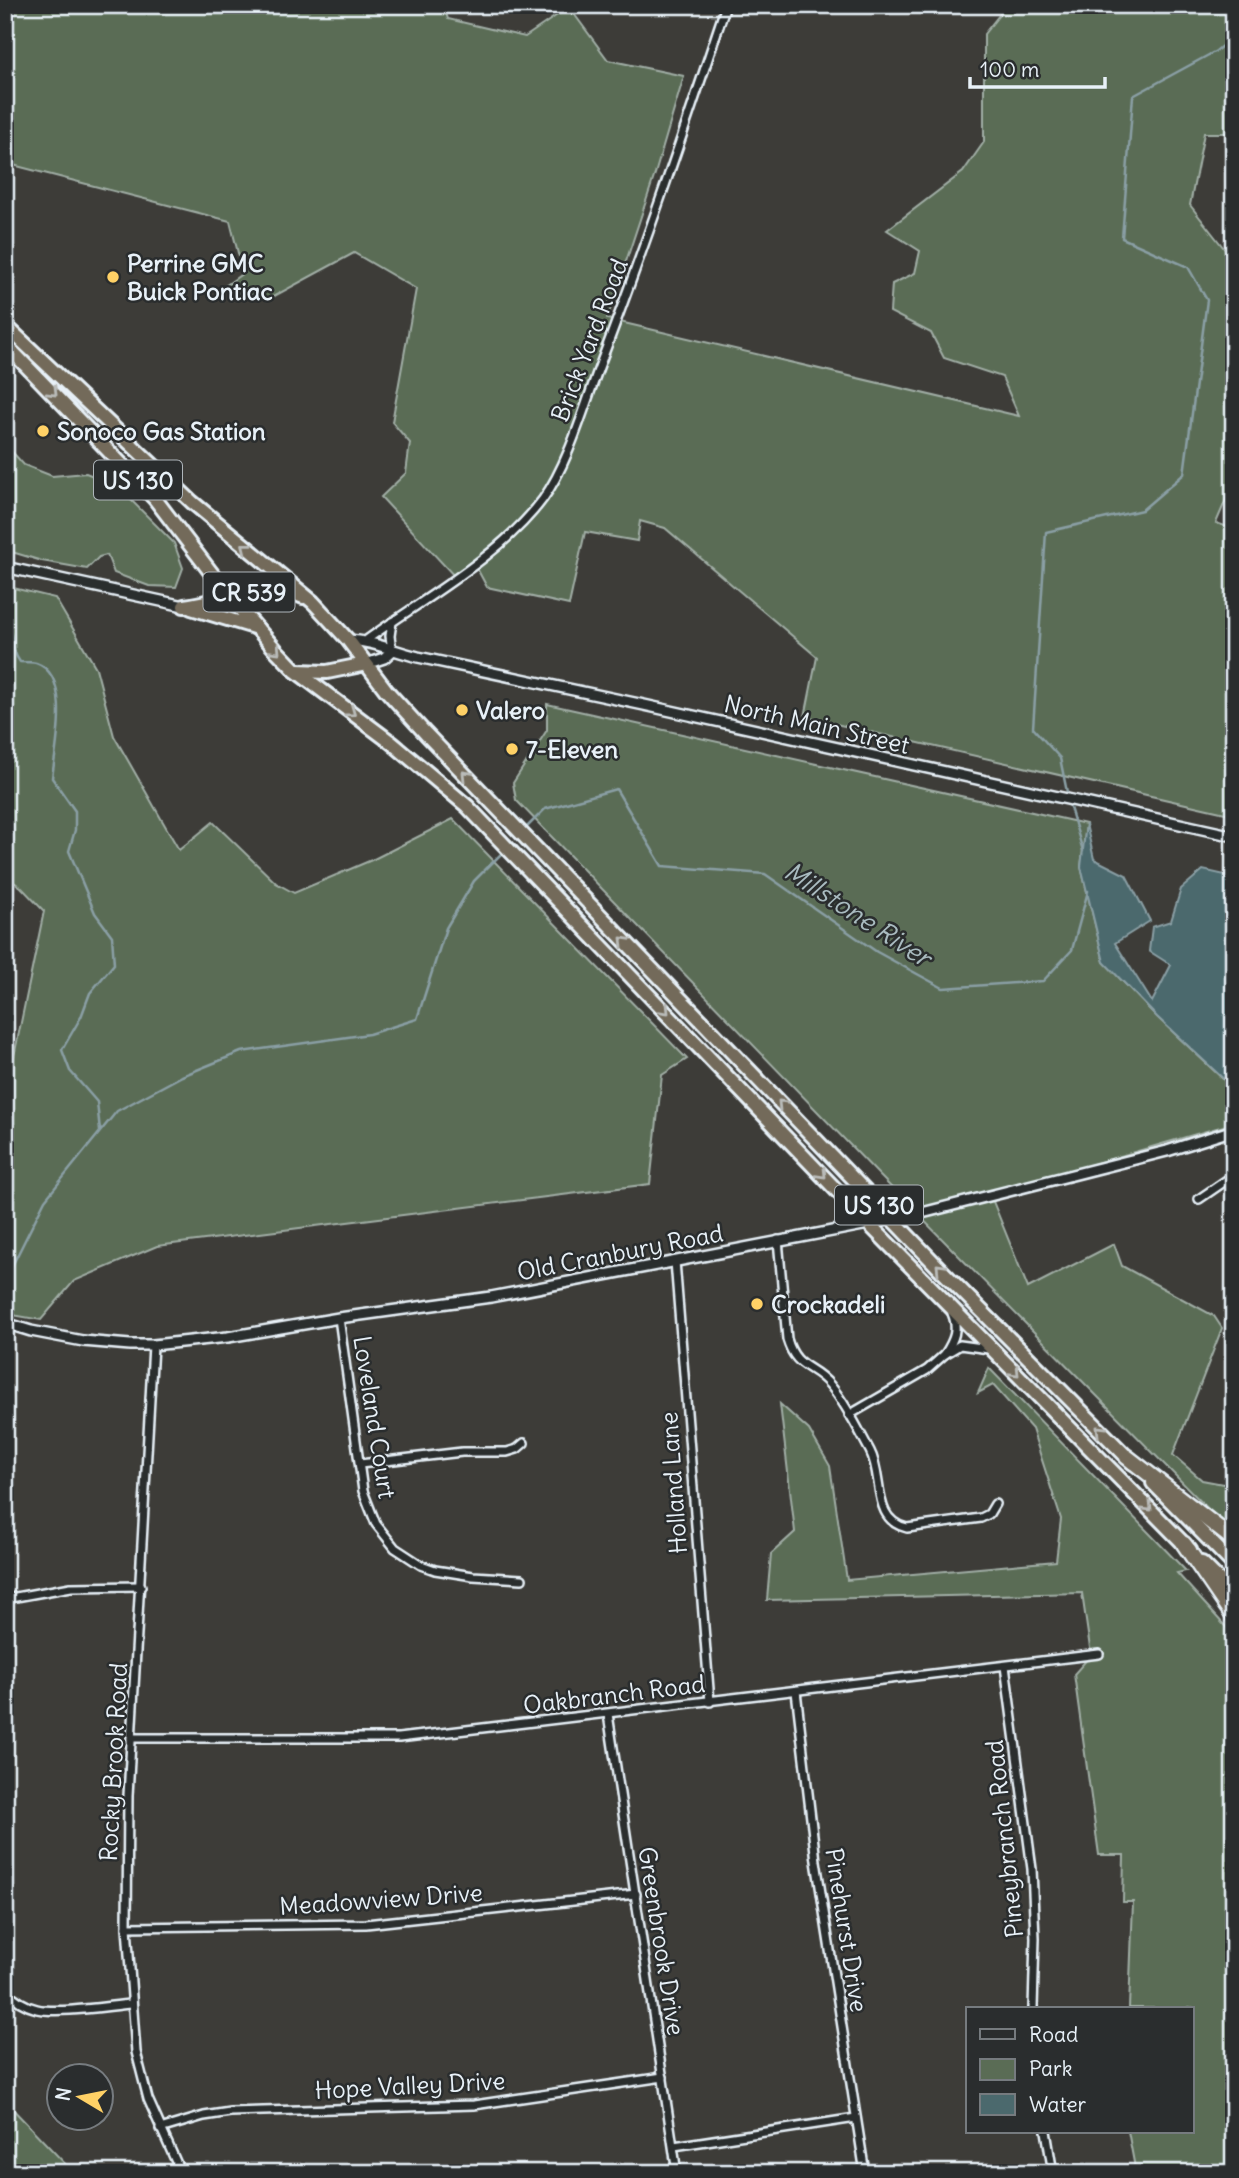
<svg xmlns="http://www.w3.org/2000/svg" width="1239" height="2178" viewBox="0 0 1239 2178" font-family="Delius,sans-serif">
	<style>
		.green { fill: #5a6c55; stroke: #a1aea6; stroke-width: 2 }
		.water { fill: #4b696d; stroke: #8a9fa5; stroke-width: 2 }
		.lines { fill: none; stroke-linecap: round; stroke-linejoin: round }
		.stream { stroke: #8a9fa5; stroke-width: 2.5 }
		.minor-casing { stroke: #e8f1f8; stroke-width: 12 }
		.tertiary-casing { stroke: #e8f1f8; stroke-width: 14 }
		.trunk-casing { stroke: #e8f1f8; stroke-width: 18 }
		.motorway-casing { stroke: #e8f1f8; stroke-width: 19 }
		.minor { stroke: #2a2d2e; stroke-width: 7 }
		.tertiary { stroke: #2a2d2e; stroke-width: 9 }
		.trunk { stroke: #736b5a; stroke-width: 12 }
		.motorway { stroke: #736b5a; stroke-width: 14 }
		.oneway { stroke: #b9bbb9 }
		.poi-dot { fill: #ffd166; stroke: #2a2d2e; stroke-width: 2.5 }
		.labels { text-anchor: middle; dominant-baseline: central; stroke-width: 5; stroke-linejoin: round; paint-order: stroke }
		.shield { fill: #2a2d2e; stroke: #afb6bb; stroke-width: 2 }
		.shield-label { font-size: 23px; font-weight: bold; fill: #e8f1f8 }
		.poi-label { font-size: 24px; font-weight: bold; fill: #e8f1f8; stroke: #2a2d2e; text-anchor: start }
		.street-label { font-size: 24px; fill: #e8f1f8; stroke: #2a2d2e }
		.water-label { font-size: 26px; font-style: italic; fill: #a9bbc0; stroke: #2a2d2e }
	</style>
	<rect width="100%" height="100%" fill="#3d3c38"/>
	<filter id="ink" filterUnits="userSpaceOnUse"><feTurbulence type="fractalNoise" baseFrequency=".0143" numOctaves="2"/><feDisplacementMap in="SourceGraphic" scale="14" xChannelSelector="R" yChannelSelector="G"/><feConvolveMatrix kernelMatrix="1 2 1 2 8 2 1 2 1" color-interpolation-filters="sRGB"/></filter>
	<g filter="url(#ink)">
		<!-- green -->
		<g class="green">
			<path d="M 5,5 L 443,5 L 448,19 L 525,37 L 569,7 L 608,60 L 684,76 L 655,174 L 607,319 L 1019,416 L 1002,377 L 944,358 L 931,333 L 890,312 L 892,284 L 915,273 L 920,251 L 887,230 L 963,172 L 984,142 L 984,34 L 1007,5 L 1234,5 L 1234,133 L 1204,133 L 1190,205 L 1234,261 L 1234,481 L 1216,523 L 1234,529 L 1234,815 L 805,717 L 817,657 L 665,528 L 640,521 L 637,541 L 585,532 L 569,605 L 487,587 L 474,563 L 455,577 L 381,497 L 406,473 L 410,443 L 392,422 L 416,289 L 354,253 L 269,299 L 221,289 L 243,273 L 230,221 L 5,163 Z"/>
			<path d="M 5,444 L 24,465 L 52,476 L 86,473 L 116,485 L 174,543 L 183,568 L 176,587 L 149,586 L 114,573 L 107,555 L 99,557 L 87,569 L 42,561 L 5,550 Z"/>
			<path d="M 5,586 L 55,598 L 96,668 L 114,736 L 179,850 L 213,822 L 276,883 L 294,893 L 374,859 L 453,819 L 687,1059 L 662,1075 L 650,1184 L 157,1246 L 74,1281 L 41,1320 L 13,1315 L 5,1320 L 5,1075 L 11,1071 L 44,911 L 21,887 L 5,876 Z"/>
			<path d="M 547,704 L 1086,824 L 1081,867 L 1104,962 L 1157,1017 L 1227,1083 L 1234,1082 L 1234,1123 L 990,1194 L 1028,1288 L 1114,1244 L 1122,1266 L 1214,1316 L 1222,1328 L 1173,1455 L 1202,1480 L 1234,1486 L 1234,1535 L 881,1177 L 516,800 L 513,783 L 547,730 Z"/>
			<path d="M 989,1368 L 1186,1571 L 1177,1573 L 1234,1636 L 1234,2173 L 1136,2173 L 1128,2131 L 1192,2131 L 1192,2008 L 1129,2008 L 1133,1902 L 1123,1902 L 1124,1855 L 1099,1855 L 1074,1674 L 1091,1655 L 1082,1593 L 767,1600 L 771,1554 L 795,1532 L 780,1404 L 809,1430 L 830,1466 L 847,1580 L 1056,1561 L 1061,1519 L 1032,1429 L 993,1385 L 978,1393 Z"/>
			<path d="M 5,2101 L 74,2173 L 5,2173 Z"/>
		</g>
		<!-- water -->
		<path class="water" d="M 1086,824 L 1094,859 L 1126,875 L 1150,921 L 1115,943 L 1152,1002 L 1171,965 L 1149,951 L 1152,927 L 1171,921 L 1181,889 L 1203,870 L 1234,877 L 1234,1082 L 1228,1083 L 1157,1017 L 1104,962 L 1081,867 Z"/>
		<g class="lines">
			<!-- stream -->
			<g class="stream">
				<path d="M 5,616 C 15,631 9,648 20,662 C 24,662 32,662 36,663 C 73,675 55,751 52,778 L 75,811 L 75,830 L 69,851 L 95,913 L 112,936 L 114,964 L 90,993 L 81,1017 L 62,1050 L 70,1071 L 97,1102 L 100,1131"/>
				<path d="M 1068,797 L 1060,758 L 1033,728 L 1046,532 L 1142,510 L 1184,474 L 1207,300 L 1188,267 L 1122,238 L 1133,96 L 1216,51 L 1234,36"/>
				<path d="M 1069,804 L 1083,851"/>
				<path d="M 525,829 L 545,809 L 616,789 L 662,866 L 765,874 L 877,952 L 943,988 L 1043,981 L 1072,950 L 1088,891"/>
				<path d="M 5,1280 L 45,1200 L 117,1111 L 182,1076 L 241,1052 L 369,1034 L 417,1019 L 446,928 L 474,881 L 503,852"/>
			</g>
			<!-- minor casing -->
			<g class="minor-casing">
				<g id="minor">
					<path d="M 365,641 C 423,599 500,557 543,499 C 569,463 585,404 601,362 C 646,244 686,125 726,5"/>
					<path d="M 392,651 L 390,636 L 392,622"/>
					<path d="M 1199,1199 L 1234,1175"/>
					<path d="M 778,1240 L 787,1339 C 796,1370 813,1364 830,1385 C 846,1404 858,1429 870,1451 C 884,1477 871,1520 907,1528 L 981,1518 L 989,1514 L 995,1504"/>
					<path d="M 675,1261 L 710,1702"/>
					<path d="M 339,1318 L 363,1491 L 376,1524 L 395,1548 L 421,1565 L 435,1570 L 473,1576 L 522,1579"/>
					<path d="M 153,1345 L 128,1796 L 127,1927 L 136,2052 L 148,2099 L 181,2173"/>
					<path d="M 945,1354 C 954,1340 959,1329 952,1313"/>
					<path d="M 849,1415 L 927,1370 L 945,1354 L 960,1345 L 989,1349"/>
					<path d="M 360,1464 L 462,1452 L 507,1452 L 517,1449 L 524,1443"/>
					<path d="M 5,1599 L 71,1587 L 141,1586"/>
					<path d="M 1005,1666 L 1032,1869 L 1035,1938 L 1033,2008"/>
					<path d="M 796,1691 L 816,1861 L 865,2173"/>
					<path d="M 608,1714 L 677,2173"/>
					<path d="M 131,1738 L 399,1738 L 1099,1654"/>
					<path d="M 127,1927 L 366,1924 L 636,1894"/>
					<path d="M 5,1989 C 14,1999 24,2006 37,2009 C 59,2014 107,2006 131,2004"/>
					<path d="M 160,2129 L 204,2116 L 230,2112 L 474,2105 L 663,2077"/>
					<path d="M 1046,2131 L 1053,2173"/>
					<path d="M 674,2146 L 856,2118"/>
				</g>
			</g>
			<!-- tertiary casing -->
			<g class="tertiary-casing">
				<g id="tertiary">
					<path d="M 5,567 L 184,606"/>
					<path d="M 348,640 C 373,641 393,651 418,657 L 644,705 L 1234,836"/>
					<path d="M 366,664 L 384,658 L 392,651"/>
					<path d="M 5,1323 L 31,1331 L 83,1341 L 130,1345 L 153,1345 L 228,1337 L 339,1318 L 491,1297 L 910,1216 L 1167,1151 L 1234,1130"/>
				</g>
			</g>
			<!-- trunk casing -->
			<g class="trunk-casing">
				<g id="trunk">
					<path d="M 5,325 L 192,502 L 313,602 L 348,640 L 386,690 L 426,734 L 941,1270 L 1133,1463"/>
					<path d="M 5,344 L 155,499 L 229,596 L 275,649 L 296,671 L 392,743 L 467,806 L 868,1223 L 1190,1550"/>
					<path d="M 184,606 C 222,602 265,578 303,597"/>
					<path d="M 191,608 L 257,628"/>
					<path d="M 297,671 L 327,672 L 366,664"/>
					<path d="M 1153,1483 L 1234,1565"/>
					<path d="M 1202,1563 L 1234,1595"/>
				</g>
			</g>
			<!-- motorway casing -->
			<g class="motorway-casing">
				<g id="motorway">
					<path d="M 1127,1457 L 1234,1540"/>
					<path d="M 1184,1544 L 1234,1617"/>
				</g>
			</g>
			<!-- minor -->
			<use href="#minor" class="minor"/>
			<!-- tertiary -->
			<use href="#tertiary" class="tertiary"/>
			<!-- trunk -->
			<use href="#trunk" class="trunk"/>
			<!-- motorway -->
			<use href="#motorway" class="motorway"/>
		</g>
		<!-- one-way arrows -->
		<defs><path id="oneway-chevron" d="M-2-3.5L2.5 0L-2 3.5" fill="none" stroke-width="1.6" stroke-linecap="round" stroke-linejoin="round" transform="scale(1.75)"/></defs>
		<g class="oneway">
			<use href="#oneway-chevron" transform="translate(53 392) rotate(45)"/>
			<use href="#oneway-chevron" transform="translate(246 547) rotate(-142)"/>
			<use href="#oneway-chevron" transform="translate(276 650) rotate(47)"/>
			<use href="#oneway-chevron" transform="translate(351 712) rotate(36)"/>
			<use href="#oneway-chevron" transform="translate(466 775) rotate(-134)"/>
			<use href="#oneway-chevron" transform="translate(624 941) rotate(-134)"/>
			<use href="#oneway-chevron" transform="translate(665 1010) rotate(46)"/>
			<use href="#oneway-chevron" transform="translate(782 1104) rotate(-134)"/>
			<use href="#oneway-chevron" transform="translate(822 1174) rotate(46)"/>
			<use href="#oneway-chevron" transform="translate(940 1268) rotate(-134)"/>
			<use href="#oneway-chevron" transform="translate(1015 1372) rotate(46)"/>
			<use href="#oneway-chevron" transform="translate(1100 1430) rotate(-135)"/>
			<use href="#oneway-chevron" transform="translate(1148 1507) rotate(45)"/>
		</g>
	</g>
	<!-- markers -->
	<g class="poi-dot">
		<circle cx="113" cy="277" r="7"/>
		<circle cx="43" cy="431" r="7"/>
		<circle cx="462" cy="710" r="7"/>
		<circle cx="512" cy="749" r="7"/>
		<circle cx="757" cy="1304" r="7"/>
	</g>
	<g class="labels">
		<!-- shield labels -->
		<g class="shield">
			<rect x="94" y="460.5" width="88" height="39" rx="5"/>
			<rect x="203.5" y="572.5" width="91" height="39" rx="5"/>
			<rect x="835" y="1185.5" width="88" height="39" rx="5"/>
		</g>
		<g class="shield-label">
			<text x="138" y="480">US 130</text>
			<text x="249" y="592">CR 539</text>
			<text x="879" y="1205">US 130</text>
		</g>
		<!-- poi labels -->
		<g class="poi-label">
			<text x="127" y="263">Perrine GMC<tspan x="127" dy="28">Buick Pontiac</tspan></text>
			<text x="57" y="431">Sonoco Gas Station</text>
			<text x="476" y="710">Valero</text>
			<text x="526" y="749">7-Eleven</text>
			<text x="771" y="1304">Crockadeli</text>
		</g>
		<!-- street labels -->
		<g class="street-label">
			<text transform="translate(589 340) rotate(-69)">Brick Yard Road</text>
			<text transform="translate(817 724) rotate(13)">North Main Street</text>
			<text transform="translate(620 1252) rotate(-11)">Old Cranbury Road</text>
			<text transform="translate(375 1417) rotate(81)">Loveland Court</text>
			<text transform="translate(673 1483) rotate(-94)">Holland Lane</text>
			<text transform="translate(614 1694) rotate(-7)">Oakbranch Road</text>
			<text transform="translate(113 1762) rotate(-87)">Rocky Brook Road</text>
			<text transform="translate(1004 1839) rotate(-96)">Pineybranch Road</text>
			<text transform="translate(381 1899) rotate(-4)">Meadowview Drive</text>
			<text transform="translate(847 1930) rotate(81)">Pinehurst Drive</text>
			<text transform="translate(662 1941) rotate(81)">Greenbrook Drive</text>
			<text transform="translate(410 2085) rotate(-3)">Hope Valley Drive</text>
		</g>
		<!-- water labels -->
		<g class="water-label">
			<text transform="translate(858 914) rotate(33)">Millstone River</text>
		</g>
	</g>
	<!-- margin -->
	<rect width="1239" height="2178" fill="none" stroke="#2a2d2e" stroke-width="28"/>
	<rect x="14" y="14" width="1211" height="2150" fill="none" stroke="#e8f1f8" stroke-width="2.5" filter="url(#ink)"/>
	<!-- legend -->
	<rect x="966" y="2007" width="228" height="126" fill="#2a2d2e" stroke="#767b7f" stroke-width="2"/>
	<rect x="980" y="2029" width="35" height="10" fill="#2a2d2e" stroke="#767b7f" stroke-width="2"/>
	<text x="1029" y="2042" font-size="21" fill="#e8f1f8">Road</text>
	<rect x="980" y="2059" width="35" height="21" fill="#5a6c55" stroke="#767b7f" stroke-width="2"/>
	<text x="1029" y="2076" font-size="21" fill="#e8f1f8">Park</text>
	<rect x="980" y="2094" width="35" height="21" fill="#4b696d" stroke="#767b7f" stroke-width="2"/>
	<text x="1029" y="2112" font-size="21" fill="#e8f1f8">Water</text>
	<!-- north arrow -->
	<g transform="translate(80 2097) rotate(280)"><circle r="33" fill="#2a2d2e" stroke="#767b7f" stroke-width="2"/>
	<path d="M0-5L12 26L0 18L-12 26Z" fill="#ffd166"/>
	<text y="-10" font-size="19" font-weight="bold" text-anchor="middle" fill="#e8f1f8">N</text>
	</g>
	<!-- scale -->
	<path d="M970 77v10h135v-10" fill="none" stroke="#e8f1f8" stroke-width="3.5"/>
	<text x="980" y="77" font-size="21" fill="#e8f1f8" stroke="#2a2d2e" stroke-width="5" paint-order="stroke">100 m</text>
</svg>
